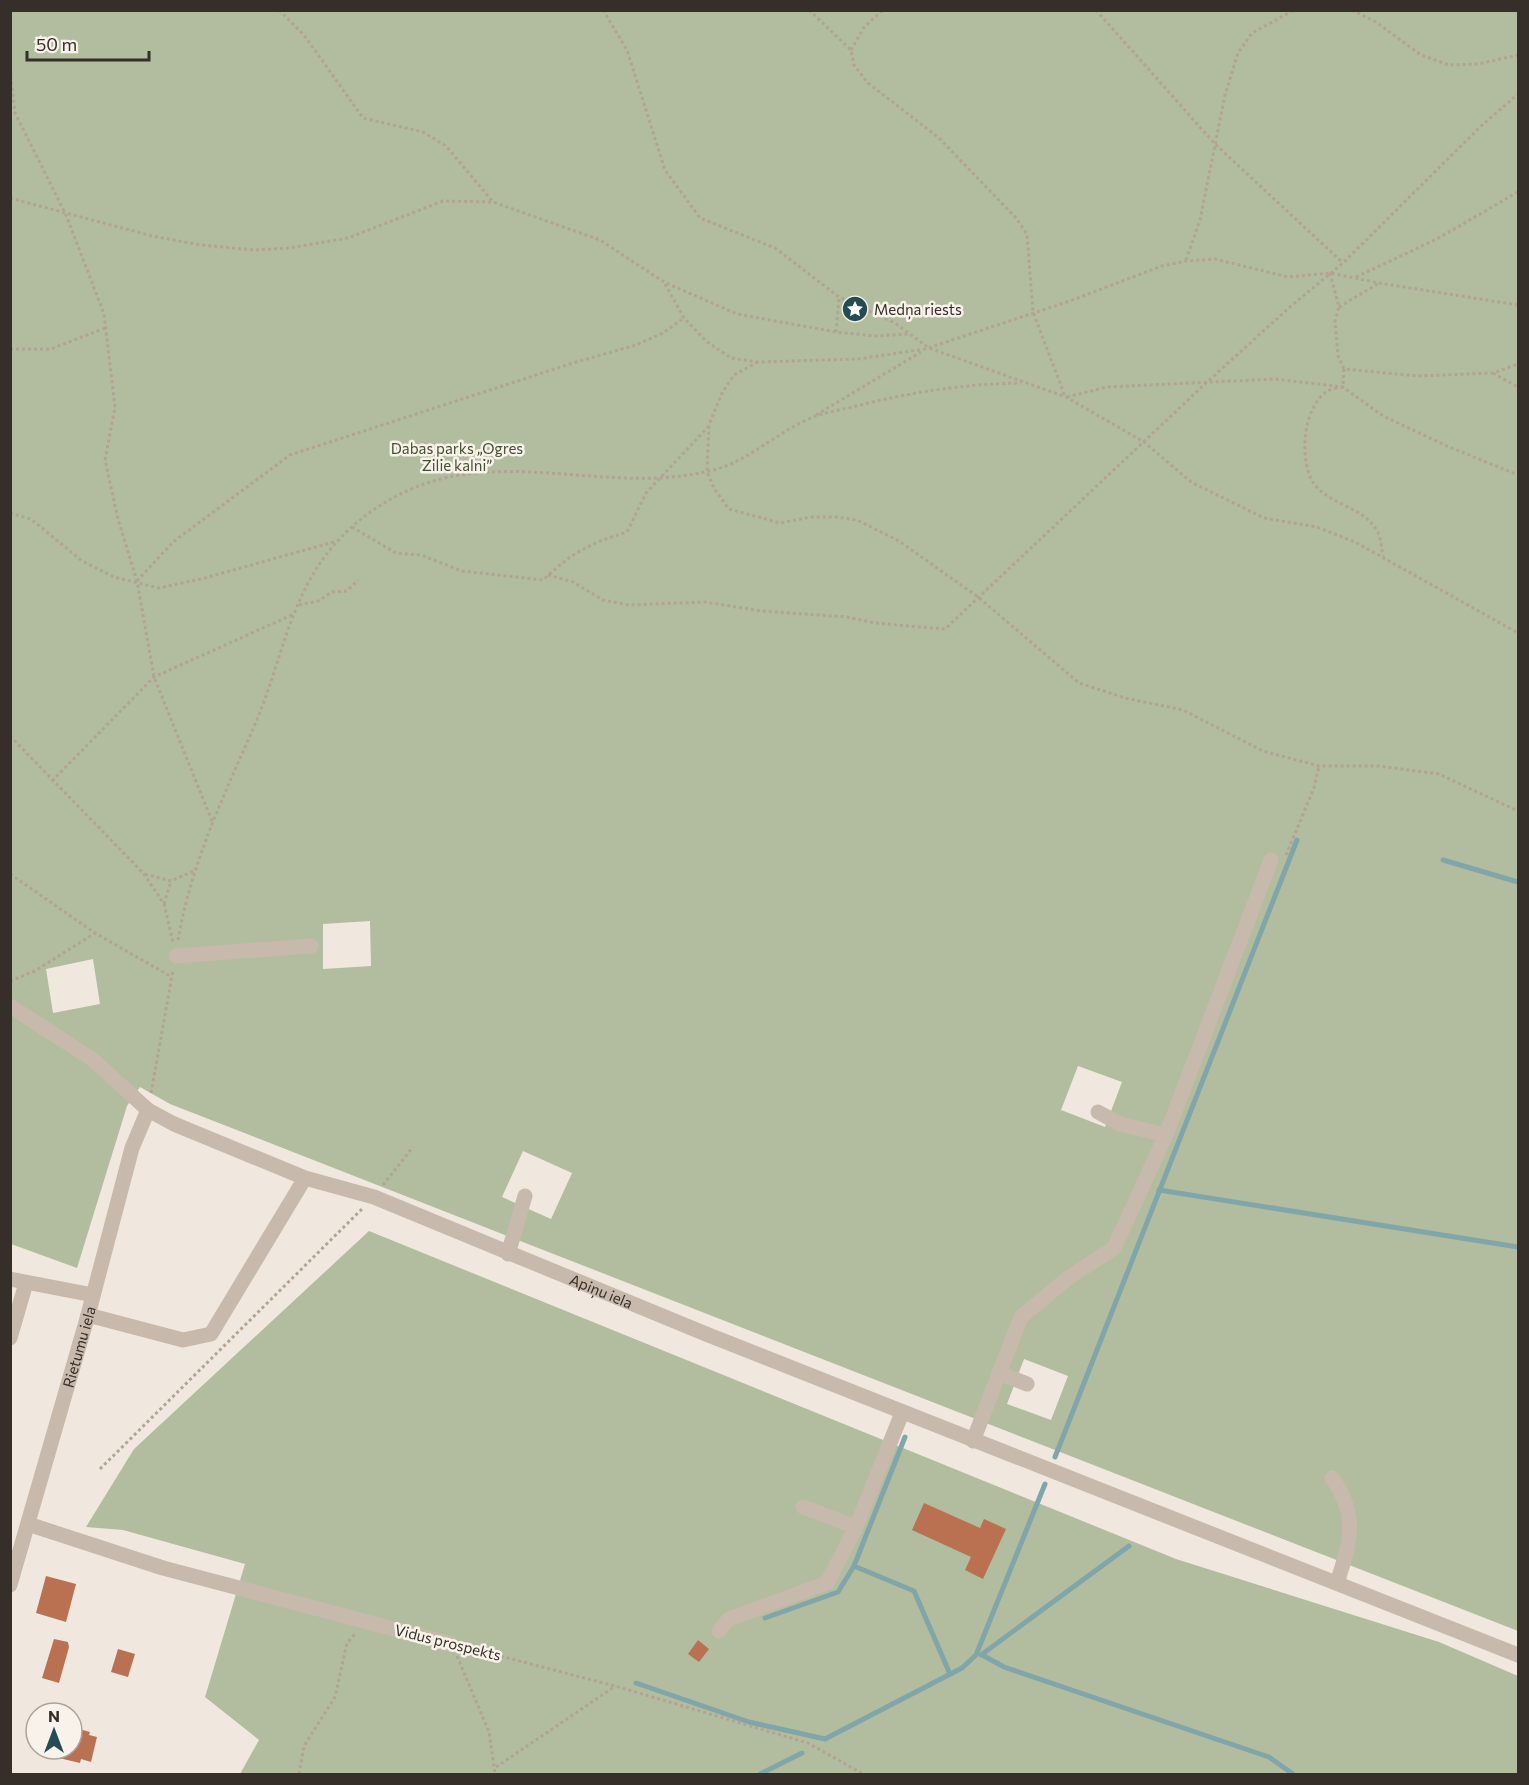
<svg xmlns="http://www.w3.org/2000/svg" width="1529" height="1785" viewBox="0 0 1529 1785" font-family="Commissioner,sans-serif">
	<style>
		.green { fill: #b2bd9f; fill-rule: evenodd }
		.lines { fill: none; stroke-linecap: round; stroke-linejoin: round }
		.stream { stroke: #80a6aa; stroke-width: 5 }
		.building { fill: #ba7152 }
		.path { stroke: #b2a395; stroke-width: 3; stroke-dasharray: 3 3; stroke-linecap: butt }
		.minor { stroke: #c7b9ab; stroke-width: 15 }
		.labels { text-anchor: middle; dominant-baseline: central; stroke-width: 5; stroke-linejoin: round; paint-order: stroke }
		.poi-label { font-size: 15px; fill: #352e29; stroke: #f8f2ea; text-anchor: start }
		.park-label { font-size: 15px; fill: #435130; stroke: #f8f2ea }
		.street-label { font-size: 15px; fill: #352e29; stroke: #f8f2ea }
	</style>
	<rect width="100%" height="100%" fill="#f0e8de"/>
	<!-- green -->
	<g class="green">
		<path d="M 10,11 L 1518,11 L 1518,1631 L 170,1104 L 140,1087 L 127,1106 L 77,1268 L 11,1244 ZM 370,921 L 371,966 L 323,969 L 323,924 ZM 93,959 L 100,1004 L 53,1013 L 46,969 ZM 1078,1066 L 1122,1082 L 1105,1127 L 1061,1110 ZM 523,1151 L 572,1173 L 551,1219 L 502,1197 ZM 1024,1359 L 1068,1376 L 1051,1420 L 1007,1404 Z"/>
		<path d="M 369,1231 L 1176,1559 L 1439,1642 L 1518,1676 L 1518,1774 L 240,1774 L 259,1740 L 205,1697 L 245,1564 L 123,1530 L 86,1527 L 134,1449 Z"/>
	</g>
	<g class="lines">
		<!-- stream -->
		<g class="stream">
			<path d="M 1443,860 L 1518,882"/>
			<path d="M 1159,1190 L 1518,1247"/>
			<path d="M 1055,1457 L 1297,840"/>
			<path d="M 854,1566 L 914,1591 L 950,1674"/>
			<path d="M 765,1618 L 838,1592 L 854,1566 L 905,1437"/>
			<path d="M 981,1655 L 1129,1546"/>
			<path d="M 984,1656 L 1004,1667 L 1269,1757 L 1293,1774"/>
			<path d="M 636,1683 L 749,1722 L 825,1739 L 962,1668 L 976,1655 L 1045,1484"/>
			<path d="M 760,1774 L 802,1753"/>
		</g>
	</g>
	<!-- building -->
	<g class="building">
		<path d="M 924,1503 L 980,1528 L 984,1519 L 1006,1529 L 983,1579 L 965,1570 L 971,1557 L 912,1530 Z"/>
		<path d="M 46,1576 L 76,1584 L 66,1622 L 36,1613 Z"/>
		<path d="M 54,1639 L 68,1642 L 69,1647 L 59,1683 L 42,1678 Z"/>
		<path d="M 698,1640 L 709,1649 L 699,1662 L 688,1654 Z"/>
		<path d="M 118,1649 L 135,1654 L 128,1677 L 111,1672 Z"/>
		<path d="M 72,1727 L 90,1732 L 89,1735 L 97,1737 L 91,1762 L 81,1759 L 80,1763 L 42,1754 L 42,1749 L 72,1749 Z"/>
	</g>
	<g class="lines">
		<!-- path -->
		<g class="path">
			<path d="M 279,10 L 304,35 L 363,118 L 423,132 L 446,146 L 493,202"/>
			<path d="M 603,10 L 627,50 L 665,170 L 700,218 L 775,248 L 839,297 L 895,323 L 929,348 L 1066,397 L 1144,442 L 1191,482 L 1264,518 L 1317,527 L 1355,542 L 1518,633"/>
			<path d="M 809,10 L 851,50 L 854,65 L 868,83 L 939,138 L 1016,218 L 1027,234 L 1033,312 L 1065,396"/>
			<path d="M 1096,10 L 1215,144 L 1343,263"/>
			<path d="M 1352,10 L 1376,22 L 1421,55 L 1449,65 L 1478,64 L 1518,55"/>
			<path d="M 851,50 L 864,27 L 883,10"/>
			<path d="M 10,70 L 15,113 L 66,215 L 104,314 L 115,407 L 105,460 L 118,519 L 137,581 L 154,677 L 212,821"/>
			<path d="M 10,198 L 152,236 L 201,245 L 255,250 L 289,248 L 348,238 L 443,201 L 493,202 L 600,240 L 664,282 L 737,314 L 836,332 L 876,336 L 909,334"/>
			<path d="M 1186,260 L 1200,220 L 1225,95 L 1238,53 L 1252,33 L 1294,10"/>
			<path d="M 1330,273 L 1339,307 L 1335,321 L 1338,356 L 1344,369 L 1418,376 L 1493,373 L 1518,364"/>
			<path d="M 1356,277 L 1435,240 L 1518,192"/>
			<path d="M 665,284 L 684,318 L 706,341 L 731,358 L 758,362 L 858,359 L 925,349 L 1067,302 L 1162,266 L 1186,261 L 1215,259 L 1288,277 L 1330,273 L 1379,283 L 1518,305"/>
			<path d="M 1339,307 L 1379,283"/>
			<path d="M 836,332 L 839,298"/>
			<path d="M 10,349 L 51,349 L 105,328"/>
			<path d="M 758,362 L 734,375 L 722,393 L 709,425 L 707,472 L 715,490 L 729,509 L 780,523 L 811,517 L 836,517 L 857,520 L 899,541 L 978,597 L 1079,683 L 1125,698 L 1183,710 L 1263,751 L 1319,766 L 1379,766 L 1439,774 L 1518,811"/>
			<path d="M 1344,369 L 1343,387 C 1338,388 1330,389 1326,392 C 1303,409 1300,455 1311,479 C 1324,504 1361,505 1376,529 C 1381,536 1381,547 1383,556"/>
			<path d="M 1493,373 L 1518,387"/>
			<path d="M 1067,397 L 1107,387 L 1275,379 L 1343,387 L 1383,416 L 1447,446 L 1518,475"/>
			<path d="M 816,415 L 921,352"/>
			<path d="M 10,513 L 31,519 L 82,561 L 114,577 L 159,588 L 201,579 L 337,541"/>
			<path d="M 352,527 L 396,553 L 421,555 L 462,571 L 543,580 C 573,552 588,544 627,532 L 646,493 L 708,427"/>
			<path d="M 548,575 L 573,582 L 603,600 L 629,605 L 705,602 L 762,611 L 847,617 L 875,623 L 945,629 L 1206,383 L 1291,306 L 1343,263 L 1480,127 L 1518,94"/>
			<path d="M 137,581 L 173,542 L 290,455 L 573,363 L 636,345 L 663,333 L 684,318"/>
			<path d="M 299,605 L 318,601 L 332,592 L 347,591 L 358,580"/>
			<path d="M 10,736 L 144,874 L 164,904 L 173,942"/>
			<path d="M 52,781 L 154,677 L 294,614"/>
			<path d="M 1286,855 L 1314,788 L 1319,766"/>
			<path d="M 10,874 L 95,933 L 170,976"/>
			<path d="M 145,874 L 171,881 L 194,871"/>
			<path d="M 164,904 L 171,881"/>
			<path d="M 178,940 C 191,863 225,793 256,722 C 276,675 286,621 312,576 C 342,523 400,484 460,475 C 543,462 627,491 709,471 C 747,463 775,433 811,418 C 825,412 841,410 856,406 C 911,392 964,384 1021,383"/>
			<path d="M 10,981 L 35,971 L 95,933"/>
			<path d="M 151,1093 L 173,970"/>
			<path d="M 383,1185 L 413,1147"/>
			<path d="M 100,1469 L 363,1208"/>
			<path d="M 466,1647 L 615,1686 L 808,1743 L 863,1774"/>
			<path d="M 457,1656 L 489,1732 L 495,1774"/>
			<path d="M 496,1767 L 614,1687"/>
			<path d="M 299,1774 L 304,1746 L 335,1697 L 347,1643 L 355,1634"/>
		</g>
		<!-- minor -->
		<g class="minor">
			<path d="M 176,956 L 311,946"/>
			<path id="s1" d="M 10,1006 L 92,1059 L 148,1110 L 174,1124 L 305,1178 L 374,1197 L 706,1334 L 1518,1655"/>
			<path d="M 1098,1112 L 1120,1124 L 1166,1135"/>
			<path d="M 508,1254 L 525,1196"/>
			<path d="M 10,1279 L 93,1295"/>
			<path d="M 88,1315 L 183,1340 L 211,1334 L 305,1178"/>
			<path d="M 10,1338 L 26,1283"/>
			<path d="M 999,1373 L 1027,1384"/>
			<path d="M 973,1441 L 1021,1317 L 1068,1278 L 1114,1248 L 1166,1135 L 1271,860"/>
			<path d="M 1332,1478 C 1359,1515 1350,1543 1337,1583"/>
			<path d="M 803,1507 L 856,1527"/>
			<path d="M 28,1524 L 163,1568 L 451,1644"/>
			<path id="s2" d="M 10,1585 L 88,1315 L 132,1148 L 148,1110"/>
			<path d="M 719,1631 L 729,1619 L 827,1583 L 856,1527 L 902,1413"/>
		</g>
	</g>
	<!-- icons -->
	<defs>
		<g id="sight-disc" transform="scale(1.35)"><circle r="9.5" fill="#234d53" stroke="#f8f2ea"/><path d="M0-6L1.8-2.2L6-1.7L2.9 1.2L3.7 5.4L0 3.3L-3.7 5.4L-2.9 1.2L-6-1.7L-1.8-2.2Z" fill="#fff"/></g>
	</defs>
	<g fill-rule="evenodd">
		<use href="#sight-disc" x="855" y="309"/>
	</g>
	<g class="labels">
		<!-- poi labels -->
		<g class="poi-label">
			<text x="874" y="309">Medņa riests</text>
		</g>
		<!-- park labels -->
		<g class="park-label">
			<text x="457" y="448">Dabas parks „Ogres<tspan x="457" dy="17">Zilie kalni”</tspan></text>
		</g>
		<!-- street labels -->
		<g class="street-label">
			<text stroke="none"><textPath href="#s1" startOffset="662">Apiņu iela</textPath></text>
			<text stroke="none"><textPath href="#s2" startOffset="248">Rietumu iela</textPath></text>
			<text transform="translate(448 1642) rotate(14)">Vidus prospekts</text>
		</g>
	</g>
	<!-- border -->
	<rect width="1529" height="1785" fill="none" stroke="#352e29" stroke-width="24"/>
	<!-- north arrow -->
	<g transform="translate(54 1731)"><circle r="28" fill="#f8f2ea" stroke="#aaa49d" stroke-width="1.5"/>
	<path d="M0-4.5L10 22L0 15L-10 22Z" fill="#234d53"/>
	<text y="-9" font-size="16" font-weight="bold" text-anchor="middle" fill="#352e29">N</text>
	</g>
	<!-- scale -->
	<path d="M27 51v9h122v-9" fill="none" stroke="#352e29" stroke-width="3"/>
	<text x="36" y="51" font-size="18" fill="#352e29" stroke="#f8f2ea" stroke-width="4.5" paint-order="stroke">50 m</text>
</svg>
